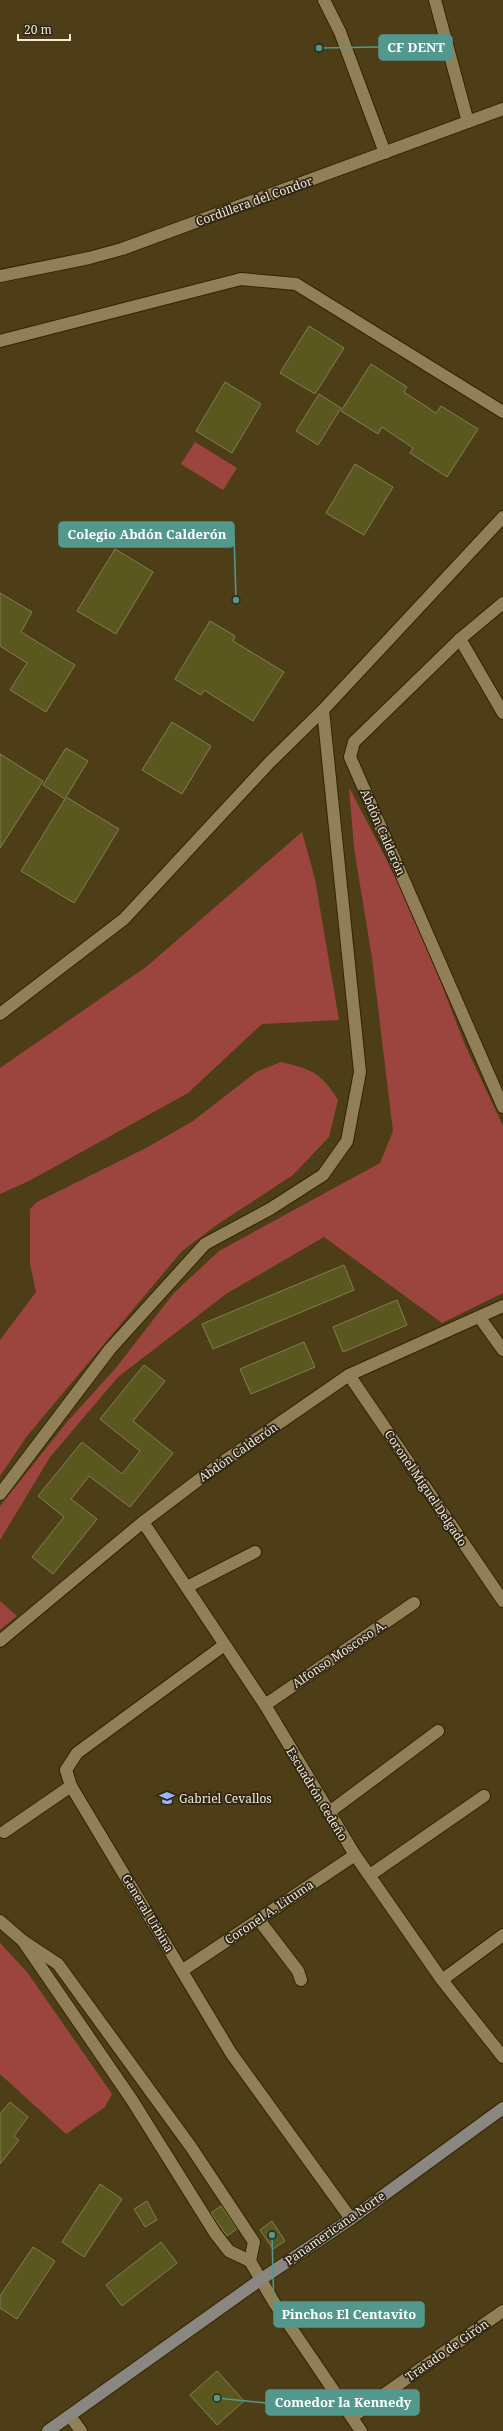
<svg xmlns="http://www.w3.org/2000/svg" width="503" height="2431" viewBox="0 0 503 2431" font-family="'Noto Serif',serif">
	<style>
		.green { fill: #9c453f }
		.building { fill: #5a571f; stroke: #807f55 }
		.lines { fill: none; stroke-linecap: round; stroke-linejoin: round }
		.street-casing { stroke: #332400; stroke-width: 14 }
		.secondary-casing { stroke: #332400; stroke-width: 14 }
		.street { stroke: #917f58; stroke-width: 12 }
		.secondary { stroke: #8a8682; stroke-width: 12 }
		.labels { text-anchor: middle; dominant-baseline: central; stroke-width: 3.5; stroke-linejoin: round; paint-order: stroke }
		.street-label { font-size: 12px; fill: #f3e9d4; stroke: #2d2616 }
		.poi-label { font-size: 12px; fill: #f3e9d4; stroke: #2d2616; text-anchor: start }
		.leader { fill: none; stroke: #53988d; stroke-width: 1.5 }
		.callout-dot { fill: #53988d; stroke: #2d2616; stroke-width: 1.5 }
		.callout { fill: #53988d; stroke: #53988d; stroke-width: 1.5 }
		.callout-label { font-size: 13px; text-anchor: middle; font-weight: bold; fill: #fff }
	</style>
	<rect width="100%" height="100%" fill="#4e3e17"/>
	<!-- green -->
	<g class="green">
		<path d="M 195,442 L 237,468 L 223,490 L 181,464 Z"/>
		<path d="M 349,787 L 414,913 L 465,1045 L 503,1126 L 503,1293 L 442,1323 L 324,1237 L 226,1294 L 118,1377 L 50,1457 L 0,1540 L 0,1506 L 67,1422 L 115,1369 L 174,1293 L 219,1251 L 380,1163 L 393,1131 L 372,958 L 354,848 Z"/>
		<path d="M 302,832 L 315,879 L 339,1020 L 262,1024 L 188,1093 L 29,1181 L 0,1194 L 0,1068 L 146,967 Z"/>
		<path d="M 281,1062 C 311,1069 322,1073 338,1100 L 329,1137 L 293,1175 L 218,1224 L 182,1251 L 27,1436 L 0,1476 L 0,1340 L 36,1292 L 30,1264 L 30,1209 L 37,1202 L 146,1148 L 193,1121 L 256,1072 Z"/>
		<path d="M 0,1601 L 17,1616 L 0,1630 Z"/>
		<path d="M 0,1943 L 27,1972 L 112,2094 L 105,2107 L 66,2134 L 0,2074 Z"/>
	</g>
	<!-- building -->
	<g class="building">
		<path d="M 309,326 L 344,348 L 315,394 L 280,373 Z"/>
		<path d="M 371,364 L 407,387 L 404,392 L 436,413 L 441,406 L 478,429 L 447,477 L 410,453 L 413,448 L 382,427 L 378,434 L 341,411 Z"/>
		<path d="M 225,382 L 261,404 L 232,453 L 196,431 Z"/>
		<path d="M 319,394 L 341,408 L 318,445 L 296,431 Z"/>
		<path d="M 355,464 L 393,487 L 364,535 L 326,513 Z"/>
		<path d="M 115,549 L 153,572 L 116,634 L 77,611 Z"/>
		<path d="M 0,593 L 32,612 L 21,632 L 75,665 L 46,712 L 10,690 L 27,663 L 0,646 Z"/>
		<path d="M 210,621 L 235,636 L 233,641 L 284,672 L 253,721 L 204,690 L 201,695 L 175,679 Z"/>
		<path d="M 172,722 L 211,746 L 182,794 L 142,770 Z"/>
		<path d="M 66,748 L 88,761 L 66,797 L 119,829 L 74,903 L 21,871 L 65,799 L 43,785 Z"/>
		<path d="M 0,754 L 43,781 L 0,848 Z"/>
		<path d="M 344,1265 L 354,1290 L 213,1349 L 202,1324 Z"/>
		<path d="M 397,1300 L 407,1325 L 343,1352 L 333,1327 Z"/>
		<path d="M 304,1342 L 315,1367 L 251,1394 L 240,1369 Z"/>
		<path d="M 144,1365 L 165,1381 L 133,1421 L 173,1453 L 130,1507 L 89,1476 L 71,1499 L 97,1519 L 53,1574 L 32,1557 L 64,1517 L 38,1496 L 82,1442 L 122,1474 L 140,1451 L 100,1419 Z"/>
		<path d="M 10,2102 L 28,2117 L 14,2136 L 19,2140 L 0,2164 L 0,2114 Z"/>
		<path d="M 100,2184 L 122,2199 L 84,2257 L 62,2242 Z"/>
		<path d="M 147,2201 L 157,2220 L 145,2227 L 134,2209 Z"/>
		<path d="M 221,2206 L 237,2229 L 227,2236 L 211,2213 Z"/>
		<path d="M 272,2221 L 285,2241 L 273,2249 L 260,2230 Z"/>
		<path d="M 161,2242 L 177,2263 L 122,2306 L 106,2285 Z"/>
		<path d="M 33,2247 L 55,2261 L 17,2319 L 0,2308 L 0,2296 Z"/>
		<path d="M 217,2371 L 244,2401 L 217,2425 L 190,2395 Z"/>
	</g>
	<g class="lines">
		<!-- street casing -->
		<g class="street-casing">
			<g id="street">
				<path d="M 324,0 L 340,32 L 385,153"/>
				<path d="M 435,0 L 468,122"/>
				<path d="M 0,276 L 89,258 L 122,249 L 503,109"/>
				<path d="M 0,341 L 241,279 L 296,284 L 503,412"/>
				<path d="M 503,603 L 460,639 L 354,742 L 350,757 L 503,1107"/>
				<path d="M 460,639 L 503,713"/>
				<path d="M 0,1014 L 124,919 L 270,762 L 323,710"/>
				<path d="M 480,1318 L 503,1350"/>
				<path d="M 349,1375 L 503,1601"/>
				<path d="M 0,1494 L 110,1349 L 205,1244 L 270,1209 L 323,1175 L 347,1141 L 360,1072 L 323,710 L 503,517"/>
				<path d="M 143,1522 L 265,1705 L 355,1855 L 442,1980 L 503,2057"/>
				<path d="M 187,1587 L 255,1552"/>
				<path d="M 0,1641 L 143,1522 L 217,1466 L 349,1375 L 503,1306"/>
				<path d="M 223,1646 L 77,1753 L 66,1770 L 71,1786 L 231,2053 L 351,2219"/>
				<path d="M 265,1705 L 414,1603"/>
				<path d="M 328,1813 L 438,1731"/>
				<path d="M 4,1832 L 71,1786"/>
				<path d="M 370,1875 L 484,1796"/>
				<path d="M 259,1920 L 298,1971 L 301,1980"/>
				<path d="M 0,1921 L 23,1941 L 58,1964 L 191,2147 L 254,2242 L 250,2261"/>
				<path d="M 23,1941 L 132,2100 L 215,2233 L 229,2251 L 250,2261 L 275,2304 L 361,2431"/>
				<path d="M 183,1970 L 355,1855"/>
				<path d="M 442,1980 L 503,1935"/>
				<path d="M 70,2416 L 81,2431"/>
				<path d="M 352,2417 L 503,2311"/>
			</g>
		</g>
		<!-- secondary casing -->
		<g class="secondary-casing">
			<path id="secondary" d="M 48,2431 L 260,2280 L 351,2219 L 503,2108"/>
		</g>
		<!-- street -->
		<use href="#street" class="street"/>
		<!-- secondary -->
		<use href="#secondary" class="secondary"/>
	</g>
	<!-- icons -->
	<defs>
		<g id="school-bare" transform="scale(1.2)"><path d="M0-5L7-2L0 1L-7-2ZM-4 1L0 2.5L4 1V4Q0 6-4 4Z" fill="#97b6fd" stroke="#2d2616" stroke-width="2.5" paint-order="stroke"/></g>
	</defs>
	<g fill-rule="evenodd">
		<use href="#school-bare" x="167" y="1798"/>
	</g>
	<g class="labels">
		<!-- street labels -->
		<g class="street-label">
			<text transform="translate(254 201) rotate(-20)">Cordillera del Condor</text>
			<text transform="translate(383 832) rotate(66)">Abdón Calderón</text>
			<text transform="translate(238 1452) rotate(-35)">Abdón Calderón</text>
			<text transform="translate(426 1488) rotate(56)">Coronel Miguel Delgado</text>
			<text transform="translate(339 1654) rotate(-34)">Alfonso Moscoso A.</text>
			<text transform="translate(317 1794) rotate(59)">Escuadrón Cedeño</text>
			<text transform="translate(269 1912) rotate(-34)">Coronel A. Lituma</text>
			<text transform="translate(148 1913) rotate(59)">General Urbina</text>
			<text transform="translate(335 2228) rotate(-35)">Panamericana Norte</text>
			<text transform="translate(447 2350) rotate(-35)">Tratado de Girón</text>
		</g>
		<!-- poi labels -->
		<g class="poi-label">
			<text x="179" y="1798">Gabriel Cevallos</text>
		</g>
	</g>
	<!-- callouts -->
	<path class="leader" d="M319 48L379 47M236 600L234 534M272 2235L274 2314M217 2398L266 2403"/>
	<g class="callout-dot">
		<circle cx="319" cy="48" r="4"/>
		<circle cx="236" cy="600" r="4"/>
		<circle cx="272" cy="2235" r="4"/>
		<circle cx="217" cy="2398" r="4"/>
	</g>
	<g class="callout">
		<rect x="379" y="35" width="73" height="25" rx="4"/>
		<rect x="59" y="522" width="175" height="25" rx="4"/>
		<rect x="274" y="2302" width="150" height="25" rx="4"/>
		<rect x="266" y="2390" width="153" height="25" rx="4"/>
	</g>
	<g class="callout-label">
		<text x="416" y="52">CF DENT</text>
		<text x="147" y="539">Colegio Abdón Calderón</text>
		<text x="349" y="2319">Pinchos El Centavito</text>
		<text x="343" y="2407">Comedor la Kennedy</text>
	</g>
	<!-- scale -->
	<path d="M18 34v6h52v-6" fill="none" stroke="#f3e9d4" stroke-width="2"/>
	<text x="24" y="34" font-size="12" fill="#f3e9d4" stroke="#2d2616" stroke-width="3" paint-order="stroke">20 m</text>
</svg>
